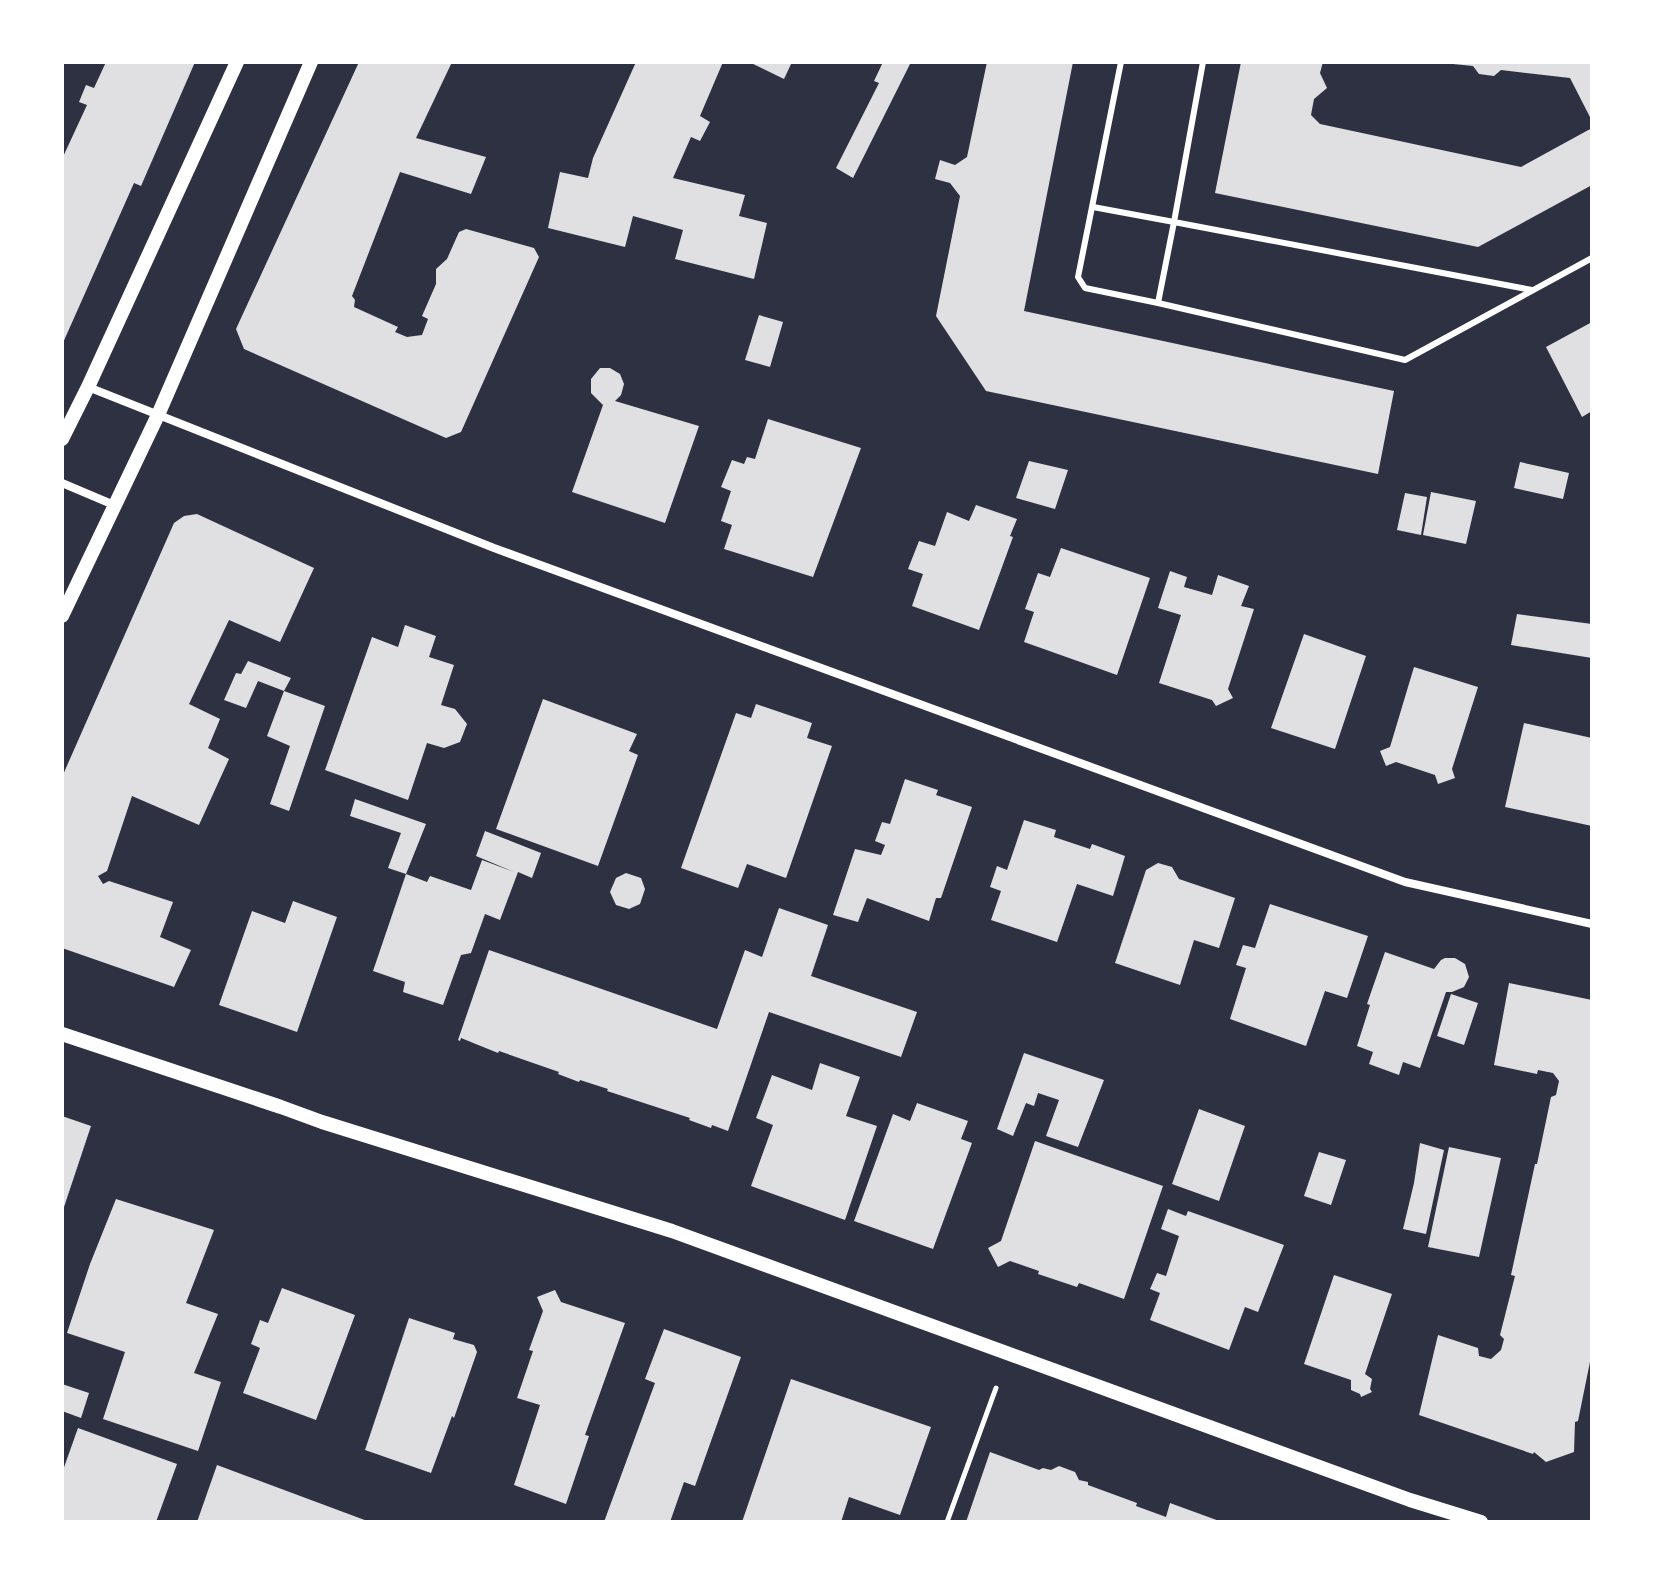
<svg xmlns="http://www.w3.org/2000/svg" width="1654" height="1584" viewBox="0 0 1654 1584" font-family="Rubik,sans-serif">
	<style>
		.building { fill: #e0e0e3 }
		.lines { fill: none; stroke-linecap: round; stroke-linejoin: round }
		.path { stroke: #fff; stroke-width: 5 }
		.service { stroke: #fff; stroke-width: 6 }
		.minor { stroke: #fff; stroke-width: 8 }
		.tertiary { stroke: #fff; stroke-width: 14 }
	</style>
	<rect width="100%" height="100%" fill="#2d3142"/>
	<!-- building -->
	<g class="building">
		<path d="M 106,62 L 195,62 L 141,186 L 134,183 L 62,345 L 62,159 L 87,105 L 79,102 L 86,85 L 94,88 Z"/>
		<path d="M 359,62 L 452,62 L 416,138 L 486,157 L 471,194 L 400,172 L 352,296 L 355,300 L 354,307 L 398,327 L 395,332 L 407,337 L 422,335 L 428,319 L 422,316 L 436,284 L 436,269 L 447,259 L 459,232 L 466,229 L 534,248 L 539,257 L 461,432 L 446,438 L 244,349 L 236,329 Z"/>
		<path d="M 636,62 L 723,62 L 700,116 L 710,122 L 700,141 L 691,137 L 673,178 L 745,195 L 739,216 L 767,223 L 754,279 L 675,259 L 683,230 L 633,216 L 625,247 L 548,228 L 560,172 L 588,178 L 593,158 Z"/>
		<path d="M 749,62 L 792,62 L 784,79 Z"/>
		<path d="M 883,62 L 911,62 L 853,178 L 836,168 L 879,83 L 874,81 Z"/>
		<path d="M 987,62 L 1073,62 L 1024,311 L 1394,391 L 1378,474 L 986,391 L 936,316 L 960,196 L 950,183 L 935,179 L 940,160 L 955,165 L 967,157 Z"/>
		<path d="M 1241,62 L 1323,62 L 1320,73 L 1327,88 L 1314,99 L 1311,115 L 1320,124 L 1521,167 L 1592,128 L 1592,185 L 1478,247 L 1215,193 Z"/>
		<path d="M 1454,62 L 1592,62 L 1592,121 L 1570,78 L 1501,70 L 1494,76 L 1479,74 L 1473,66 L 1453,64 Z"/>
		<path d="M 759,315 L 783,322 L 770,367 L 745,360 Z"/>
		<path d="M 1592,322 L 1592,411 L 1582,417 L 1546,347 Z"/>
		<path d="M 600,368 L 610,368 L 620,374 L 624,384 L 621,395 L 615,401 L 699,426 L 665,523 L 572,492 L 603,405 L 591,393 L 591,379 Z"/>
		<path d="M 768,419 L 861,448 L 813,577 L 724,549 L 732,525 L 721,521 L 731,491 L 721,487 L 732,460 L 744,464 L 747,457 L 755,459 Z"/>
		<path d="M 1029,461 L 1068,470 L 1055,509 L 1016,498 Z"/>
		<path d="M 1520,462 L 1569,473 L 1563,499 L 1514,488 Z"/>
		<path d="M 1431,492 L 1476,501 L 1466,544 L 1423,535 Z"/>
		<path d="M 1405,493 L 1427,497 L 1421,535 L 1397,530 Z"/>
		<path d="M 976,505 L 1017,519 L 1010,536 L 1013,537 L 979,630 L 912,606 L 923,574 L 908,569 L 919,541 L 935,546 L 947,512 L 969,521 Z"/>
		<path d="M 197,514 L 314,568 L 280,642 L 229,620 L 189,704 L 220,719 L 208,748 L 229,759 L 199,825 L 132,796 L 107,871 L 98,876 L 103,884 L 109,881 L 173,902 L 160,937 L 191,950 L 174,987 L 62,948 L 62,777 L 174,523 L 184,516 Z"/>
		<path d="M 1061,548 L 1150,578 L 1117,675 L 1024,642 L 1034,612 L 1025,609 L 1038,573 L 1050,577 Z"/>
		<path d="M 1170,571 L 1187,577 L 1184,587 L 1212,595 L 1218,575 L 1249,586 L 1241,606 L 1254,609 L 1228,689 L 1233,698 L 1216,706 L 1212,700 L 1159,683 L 1181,615 L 1158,608 Z"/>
		<path d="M 1517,614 L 1592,624 L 1592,658 L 1511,645 Z"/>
		<path d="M 405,625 L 436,636 L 429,657 L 454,665 L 441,705 L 455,709 L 467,724 L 460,742 L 444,748 L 427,743 L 408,800 L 325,770 L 372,637 L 398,647 Z"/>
		<path d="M 1304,634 L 1366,656 L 1335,749 L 1271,728 Z"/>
		<path d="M 248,661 L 291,678 L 284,691 L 325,706 L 289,811 L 270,804 L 290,746 L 267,736 L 284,691 L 258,681 L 246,708 L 224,700 L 236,673 L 241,674 Z"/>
		<path d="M 1414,667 L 1478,687 L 1452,769 L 1455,778 L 1438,784 L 1435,775 L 1396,762 L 1386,766 L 1380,751 L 1390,747 Z"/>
		<path d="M 543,699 L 637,734 L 629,751 L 638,755 L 598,866 L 496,829 Z"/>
		<path d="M 756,704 L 812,723 L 807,738 L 832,746 L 786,878 L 747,864 L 738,888 L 681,868 L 736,713 L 751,718 Z"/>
		<path d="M 1524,723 L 1592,738 L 1592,826 L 1505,807 Z"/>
		<path d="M 905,779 L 938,790 L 936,795 L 972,807 L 941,898 L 936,898 L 929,921 L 867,898 L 858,922 L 833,915 L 855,849 L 881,855 L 885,845 L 875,841 L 882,822 L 890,824 Z"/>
		<path d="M 355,799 L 426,824 L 406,874 L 388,868 L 401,833 L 350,816 Z"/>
		<path d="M 1024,820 L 1056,830 L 1054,837 L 1090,849 L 1092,844 L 1125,856 L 1113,896 L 1077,884 L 1057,942 L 991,920 L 1001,891 L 990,887 L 997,866 L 1007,870 Z"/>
		<path d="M 485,831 L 541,853 L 532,878 L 518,872 L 500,920 L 485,914 L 471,953 L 461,955 L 443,1005 L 403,992 L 405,982 L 373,971 L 406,874 L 427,882 L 430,876 L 471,890 L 482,860 L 514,872 L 476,856 Z"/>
		<path d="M 1158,863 L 1172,867 L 1179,879 L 1235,898 L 1219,948 L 1194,940 L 1180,985 L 1115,963 L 1146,870 Z"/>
		<path d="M 626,873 L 641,878 L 645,889 L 640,904 L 629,909 L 616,905 L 610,892 L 616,878 Z"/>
		<path d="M 293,901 L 337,917 L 297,1032 L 219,1005 L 252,911 L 285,923 Z"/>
		<path d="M 1270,904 L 1368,936 L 1347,998 L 1325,991 L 1306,1046 L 1230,1019 L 1246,968 L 1236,965 L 1243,945 L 1255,948 Z"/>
		<path d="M 779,908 L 828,925 L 811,976 L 917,1012 L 901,1057 L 769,1012 L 728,1131 L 712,1125 L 711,1128 L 689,1120 L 690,1118 L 607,1091 L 608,1089 L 580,1080 L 579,1082 L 558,1074 L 559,1072 L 499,1051 L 498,1053 L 461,1038 L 460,1041 L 458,1040 L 489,950 L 717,1029 L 745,950 L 762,957 Z"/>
		<path d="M 1385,952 L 1434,969 L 1441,960 L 1445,958 L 1455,958 L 1465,964 L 1469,977 L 1464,987 L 1452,992 L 1446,992 L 1420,1068 L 1403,1062 L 1399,1075 L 1369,1064 L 1373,1052 L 1357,1046 L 1370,1005 L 1367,1004 Z"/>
		<path d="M 1509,983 L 1592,1000 L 1592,1352 L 1578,1421 L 1575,1422 L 1574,1452 L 1546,1462 L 1534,1452 L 1533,1454 L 1419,1415 L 1438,1335 L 1478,1348 L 1479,1356 L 1491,1359 L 1501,1350 L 1504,1339 L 1500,1335 L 1515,1276 L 1511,1275 L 1535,1164 L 1537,1164 L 1551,1097 L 1556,1095 L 1559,1081 L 1553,1073 L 1538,1070 L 1537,1074 L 1494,1065 Z"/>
		<path d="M 1451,994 L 1478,1003 L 1464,1045 L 1437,1036 Z"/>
		<path d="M 1024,1053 L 1104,1080 L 1078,1147 L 1046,1136 L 1059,1100 L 1038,1093 L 1034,1106 L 1026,1103 L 1013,1136 L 997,1129 Z"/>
		<path d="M 820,1063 L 860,1077 L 846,1116 L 877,1126 L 845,1220 L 751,1186 L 773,1125 L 756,1118 L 772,1075 L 812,1090 Z"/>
		<path d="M 917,1103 L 968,1121 L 961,1139 L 972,1143 L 933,1249 L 854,1221 L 893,1114 L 910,1121 Z"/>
		<path d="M 1199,1109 L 1245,1126 L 1219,1201 L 1172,1184 Z"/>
		<path d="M 62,1116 L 91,1126 L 63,1210 L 62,1210 Z"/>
		<path d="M 1035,1141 L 1163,1186 L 1124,1299 L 1079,1283 L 1077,1287 L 1038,1274 L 1039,1271 L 1010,1261 L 998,1267 L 988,1248 L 1001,1241 Z"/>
		<path d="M 1420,1143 L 1444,1150 L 1426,1234 L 1403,1229 L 1414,1183 Z"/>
		<path d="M 1449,1147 L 1501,1158 L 1479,1257 L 1428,1247 Z"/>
		<path d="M 1319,1152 L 1346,1160 L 1331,1205 L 1304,1196 Z"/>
		<path d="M 116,1199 L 214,1230 L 186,1303 L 218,1314 L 194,1373 L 221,1382 L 198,1451 L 103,1419 L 125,1352 L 67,1333 L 90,1264 Z"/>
		<path d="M 1168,1209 L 1186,1216 L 1188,1211 L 1284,1245 L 1258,1312 L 1245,1307 L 1229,1350 L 1150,1320 L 1160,1293 L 1150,1289 L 1157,1273 L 1166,1276 L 1179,1236 L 1161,1229 Z"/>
		<path d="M 1334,1275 L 1392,1294 L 1365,1374 L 1372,1379 L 1370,1389 L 1372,1392 L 1361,1397 L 1360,1394 L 1351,1390 L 1351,1380 L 1304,1364 Z"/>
		<path d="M 282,1288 L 355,1315 L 316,1420 L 243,1393 L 260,1348 L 251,1344 L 260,1320 L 268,1323 Z"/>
		<path d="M 555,1290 L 561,1302 L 625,1323 L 585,1435 L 589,1436 L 566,1504 L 514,1485 L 540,1405 L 517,1398 L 533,1351 L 529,1350 L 543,1311 L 537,1297 Z"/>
		<path d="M 409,1318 L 455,1333 L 453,1339 L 474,1345 L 477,1352 L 454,1418 L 452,1416 L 431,1473 L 365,1450 Z"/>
		<path d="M 664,1329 L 741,1357 L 695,1486 L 684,1482 L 670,1522 L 604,1522 L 655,1383 L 645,1379 Z"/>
		<path d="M 791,1379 L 931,1427 L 900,1515 L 849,1497 L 841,1522 L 742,1522 Z"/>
		<path d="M 62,1384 L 89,1393 L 81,1418 L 62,1411 Z"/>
		<path d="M 78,1428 L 177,1464 L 156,1522 L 62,1522 L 62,1473 Z"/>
		<path d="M 990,1452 L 1039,1470 L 1043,1468 L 1051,1470 L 1059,1466 L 1075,1472 L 1079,1480 L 1088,1482 L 1088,1485 L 1137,1503 L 1136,1506 L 1166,1517 L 1170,1503 L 1222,1522 L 966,1522 Z"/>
		<path d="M 217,1465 L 370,1522 L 197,1522 Z"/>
	</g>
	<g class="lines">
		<!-- path -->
		<path class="path" d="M 947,1522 L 996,1388"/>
		<!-- service -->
		<g class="service">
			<path d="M 1121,62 L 1078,277 L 1085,288 L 1158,303 L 1405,360 L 1592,258"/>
			<path d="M 1203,62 L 1174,222 L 1532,290"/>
			<path d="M 1093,207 L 1174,222 L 1158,303"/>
		</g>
		<!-- minor -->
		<g class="minor">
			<path d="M 88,387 L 494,548 L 1405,882 L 1592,924"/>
			<path d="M 62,483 L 114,505"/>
		</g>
		<!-- tertiary -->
		<g class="tertiary">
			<path d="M 62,439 L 88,387 L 237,62"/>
			<path d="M 62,616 L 158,415 L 311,62"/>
			<path d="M 62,1034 L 281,1107 L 322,1122 L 672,1231 L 1410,1500 L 1481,1522"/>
		</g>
	</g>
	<!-- border -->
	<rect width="1654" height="1584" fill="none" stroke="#ffffff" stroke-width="128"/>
</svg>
